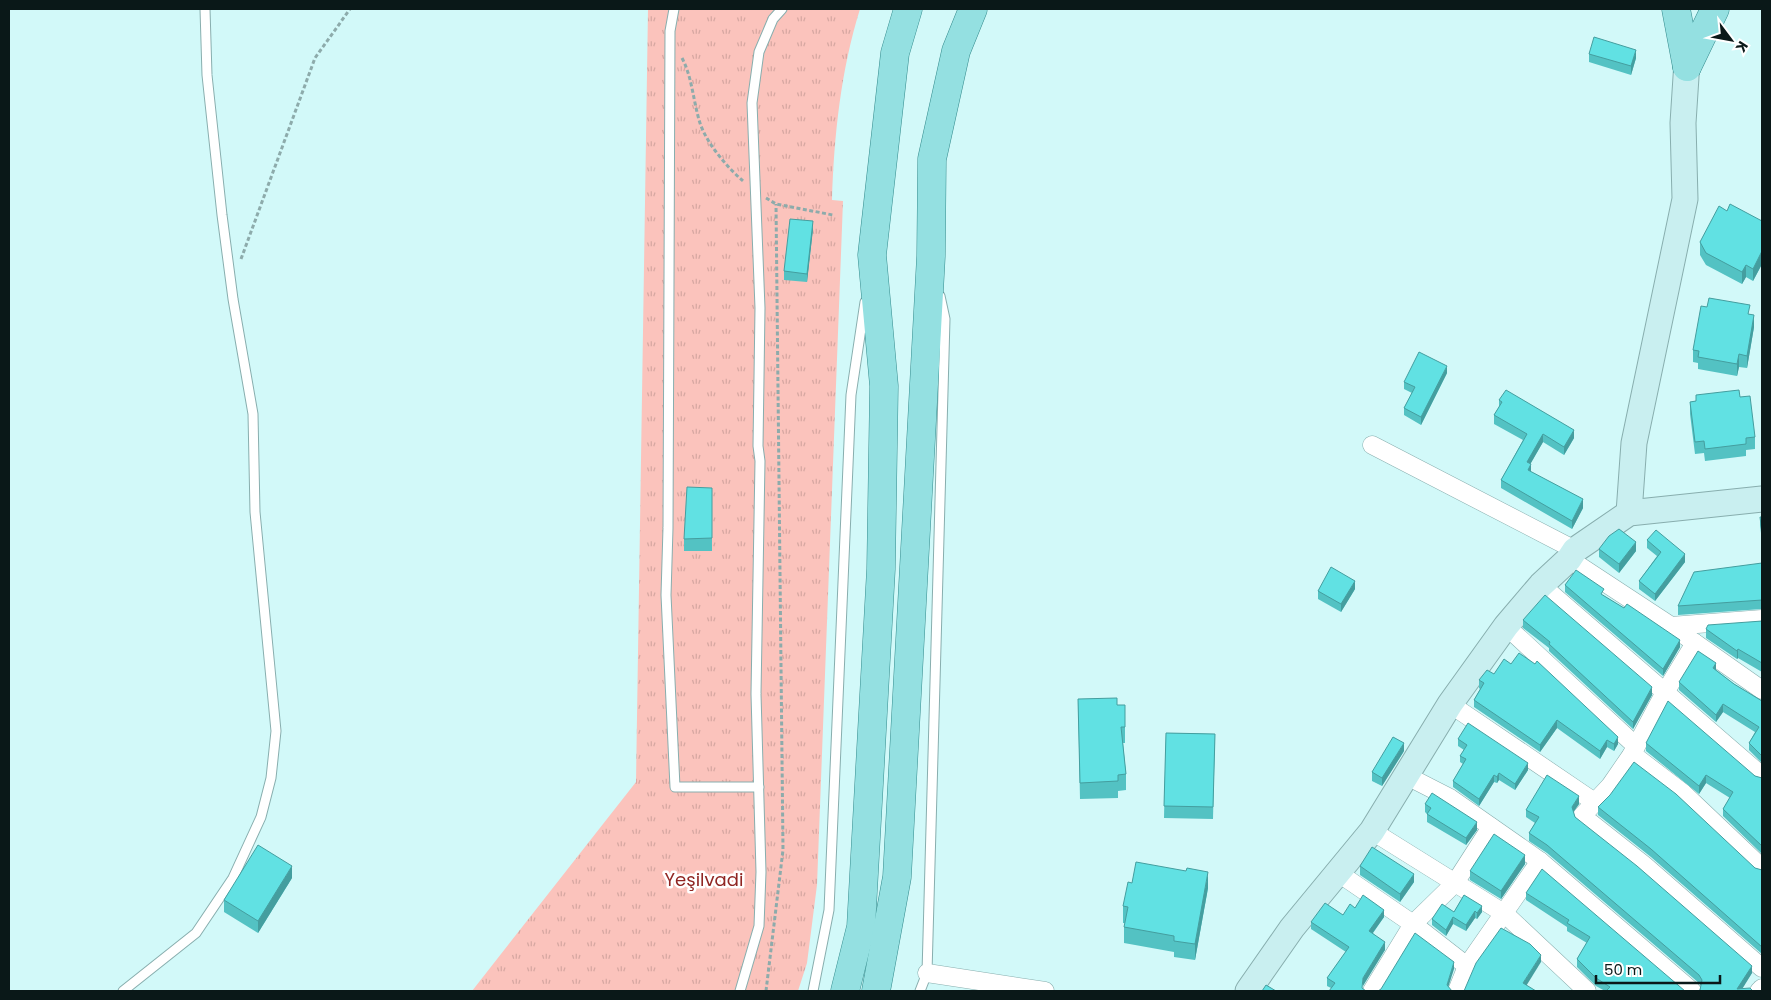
<svg xmlns="http://www.w3.org/2000/svg" width="1771" height="1000" viewBox="0 0 1771 1000" font-family="Poppins,sans-serif">
	<style>
		.park { fill: url(#park-tufts) }
		.lines { fill: none; stroke-linecap: round; stroke-linejoin: round }
		.lane-casing { stroke: #88aeae; stroke-width: 11 }
		.street-casing { stroke: #88aeae; stroke-width: 19 }
		.secondary-casing { stroke: #88aeae; stroke-width: 27 }
		.primary-casing { stroke: #358c8e; stroke-width: 29 }
		.path { stroke: #8dabab; stroke-width: 3; stroke-dasharray: 4 2.5; stroke-linecap: butt }
		.lane { stroke: #fff; stroke-width: 9 }
		.street { stroke: #fff; stroke-width: 18 }
		.secondary { stroke: #c9eff0; stroke-width: 25 }
		.primary { stroke: #94e0e1; stroke-width: 28 }
		.wall { fill: #53c2c3 }
		.shaded-wall { fill: #449e9f }
		.building { fill: #61e1e3; stroke: #449e9f }
		.labels { text-anchor: middle; dominant-baseline: central; stroke-width: 5; stroke-linejoin: round; paint-order: stroke }
		.park-label { font-size: 18px; fill: #902623; stroke: #fff }
	</style>
	<defs>
		<pattern id="park-tufts" width="24" height="20" patternUnits="userSpaceOnUse" patternTransform="scale(1.25)"><rect width="24" height="20" fill="#fbc3bc"/><path d="M3 7l-1-3M5 7V3M7 7l1-3M15 17l-1-3M17 17v-4M19 17l1-3" fill="none" stroke="#d6a7a1"/></pattern>
	</defs>
	<rect width="100%" height="100%" fill="#d2f9f9"/>
	<!-- park -->
	<path class="park" d="M 648,9 L 860,9 C 841,70 834,135 832,200 L 843,201 L 817,885 L 807,963 L 798,991 L 472,991 L 636,782 Z"/>
	<g class="lines">
		<!-- lane casing -->
		<g class="lane-casing">
			<g id="lane">
				<path d="M 674,9 L 670,31 L 668,528 L 666,595 L 675,787 L 759,787"/>
				<path d="M 123,991 L 196,933 L 233,878 L 261,817 L 271,778 L 276,731 L 255,512 L 253,414 L 233,299 L 222,215 L 207,75 L 205,9"/>
				<path d="M 740,991 L 759,926 L 761,872 L 756,694 L 760,461 L 758,446 L 760,308 L 752,103 L 759,52 L 773,19 L 782,9"/>
				<path d="M 813,991 L 829,910 L 851,395 L 865,302"/>
				<path d="M 920,991 L 927,973 L 945,319 L 940,296"/>
			</g>
		</g>
		<!-- street casing -->
		<g class="street-casing">
			<g id="street">
				<path d="M 1372,445 L 1575,550"/>
				<path d="M 1569,559 L 1671,626 L 1762,690"/>
				<path d="M 1541,585 L 1762,776"/>
				<path d="M 1506,626 L 1636,746"/>
				<path d="M 1671,626 L 1762,619"/>
				<path d="M 1695,643 L 1664,694 L 1632,754 L 1610,786 L 1582,816 L 1644,865 L 1762,968"/>
				<path d="M 1450,704 L 1593,801"/>
				<path d="M 1632,754 L 1683,793 L 1762,868"/>
				<path d="M 1407,776 L 1450,798 L 1540,861 L 1692,991"/>
				<path d="M 1372,831 L 1505,914 L 1587,991"/>
				<path d="M 1337,872 L 1413,924 L 1467,966"/>
				<path d="M 927,973 L 1045,991"/>
				<path d="M 1372,991 L 1413,924 L 1455,883 L 1491,827"/>
				<path d="M 1457,991 L 1467,966 L 1540,861"/>
				<path d="M 1759,991 L 1762,988"/>
			</g>
		</g>
		<!-- secondary casing -->
		<g class="secondary-casing">
			<g id="secondary">
				<path d="M 1629,513 L 1634,443 L 1685,199 L 1683,123 L 1688,46"/>
				<path d="M 1248,991 L 1292,928 L 1372,831 L 1450,704 L 1506,626 L 1541,585 L 1569,559 L 1575,550 L 1629,513 L 1762,499"/>
			</g>
		</g>
		<!-- primary casing -->
		<g class="primary-casing">
			<g id="primary">
				<path d="M 1676,9 L 1687,67"/>
				<path d="M 1687,67 L 1715,9"/>
				<path d="M 845,991 L 861,927 L 881,569 L 884,386 L 872,255 L 895,53 L 908,9"/>
				<path d="M 876,991 L 897,877 L 931,256 L 932,159 L 956,51 L 973,9"/>
			</g>
		</g>
		<!-- path -->
		<g class="path">
			<path d="M 682,58 C 693,79 693,103 701,126 C 709,146 727,167 743,181"/>
			<path d="M 766,198 L 776,204 L 833,215"/>
			<path d="M 241,259 L 315,58 L 350,9"/>
			<path d="M 766,991 L 783,850 L 776,204"/>
		</g>
		<!-- lane -->
		<use href="#lane" class="lane"/>
		<!-- street -->
		<use href="#street" class="street"/>
		<!-- secondary -->
		<use href="#secondary" class="secondary"/>
		<!-- primary -->
		<use href="#primary" class="primary"/>
	</g>
	<!-- wall -->
	<g class="wall">
		<path d="M 1589,54 L 1636,58 L 1631,75 L 1589,62 Z"/>
		<path d="M 1727,211 L 1762,221 L 1762,264 L 1753,281 L 1746,277 L 1742,284 L 1706,265 L 1700,255 L 1700,242 Z"/>
		<path d="M 813,229 L 807,282 L 784,280 L 784,271 Z"/>
		<path d="M 1750,314 L 1754,327 L 1747,368 L 1739,367 L 1737,376 L 1698,369 L 1698,363 L 1693,362 L 1693,350 Z"/>
		<path d="M 1447,373 L 1421,425 L 1404,415 L 1404,408 L 1412,393 L 1404,389 L 1404,382 Z"/>
		<path d="M 1696,395 L 1740,397 L 1755,437 L 1755,449 L 1746,450 L 1746,456 L 1705,461 L 1704,453 L 1695,454 L 1690,414 L 1690,402 L 1696,401 Z"/>
		<path d="M 1499,400 L 1574,438 L 1564,455 L 1543,442 L 1530,464 L 1531,472 L 1583,508 L 1572,529 L 1501,488 L 1501,480 L 1523,440 L 1494,424 L 1494,415 L 1499,407 Z"/>
		<path d="M 712,488 L 712,551 L 684,551 L 684,539 Z"/>
		<path d="M 1760,517 L 1762,517 L 1762,541 L 1760,525 Z"/>
		<path d="M 1647,540 L 1685,562 L 1655,601 L 1639,589 L 1639,581 L 1657,556 L 1647,548 Z"/>
		<path d="M 1599,549 L 1636,551 L 1619,573 L 1599,557 Z"/>
		<path d="M 1762,563 L 1762,609 L 1678,615 L 1678,606 Z"/>
		<path d="M 1565,585 L 1604,596 L 1624,608 L 1680,647 L 1663,676 L 1565,592 Z"/>
		<path d="M 1355,589 L 1341,612 L 1318,599 L 1318,591 Z"/>
		<path d="M 1523,620 L 1652,695 L 1633,729 L 1549,651 L 1549,648 L 1523,628 Z"/>
		<path d="M 1762,621 L 1762,677 L 1762,672 L 1738,658 L 1737,659 L 1706,638 L 1706,629 Z"/>
		<path d="M 1716,670 L 1734,684 L 1762,701 L 1762,763 L 1749,750 L 1749,743 L 1755,732 L 1723,712 L 1716,722 L 1679,690 L 1679,682 Z"/>
		<path d="M 1479,680 L 1618,744 L 1614,751 L 1607,747 L 1600,759 L 1557,728 L 1540,752 L 1474,707 L 1474,700 L 1480,689 L 1479,688 Z"/>
		<path d="M 1078,699 L 1117,705 L 1125,727 L 1125,743 L 1123,743 L 1126,774 L 1126,790 L 1118,791 L 1118,798 L 1080,799 Z"/>
		<path d="M 1166,733 L 1215,734 L 1213,819 L 1164,818 Z"/>
		<path d="M 1458,739 L 1528,770 L 1515,790 L 1499,780 L 1497,783 L 1494,782 L 1479,806 L 1453,787 L 1453,781 L 1463,764 L 1460,762 L 1460,756 L 1464,750 L 1458,746 Z"/>
		<path d="M 1646,743 L 1762,778 L 1762,854 L 1723,816 L 1723,809 L 1730,798 L 1706,783 L 1699,794 L 1646,751 Z"/>
		<path d="M 1404,751 L 1382,786 L 1372,781 L 1372,772 Z"/>
		<path d="M 1425,804 L 1477,830 L 1466,845 L 1427,822 L 1427,814 L 1425,812 Z"/>
		<path d="M 1579,804 L 1573,812 L 1575,817 L 1752,973 L 1742,988 L 1700,990 L 1701,986 L 1699,983 L 1547,853 L 1529,841 L 1529,833 L 1535,823 L 1526,817 L 1526,810 Z"/>
		<path d="M 1598,807 L 1755,868 L 1762,870 L 1762,954 L 1651,857 L 1598,815 Z"/>
		<path d="M 1525,864 L 1501,899 L 1470,880 L 1470,871 Z"/>
		<path d="M 1360,866 L 1414,882 L 1400,902 L 1360,875 Z"/>
		<path d="M 292,878 L 258,933 L 224,912 L 224,900 Z"/>
		<path d="M 1132,883 L 1208,888 L 1195,960 L 1174,957 L 1174,952 L 1124,943 L 1124,927 L 1125,923 L 1123,923 L 1123,906 Z"/>
		<path d="M 1526,893 L 1685,991 L 1605,991 L 1596,986 L 1577,967 L 1577,959 L 1587,943 L 1567,931 L 1567,927 L 1526,900 Z"/>
		<path d="M 1464,895 L 1482,912 L 1477,919 L 1475,918 L 1466,931 L 1453,924 L 1446,936 L 1432,925 L 1432,919 L 1454,912 Z"/>
		<path d="M 1355,908 L 1384,917 L 1373,933 L 1385,950 L 1331,988 L 1327,986 L 1327,978 L 1346,952 L 1311,929 L 1311,922 L 1343,915 Z"/>
	</g>
	<!-- shaded-wall -->
	<g class="shaded-wall">
		<path d="M 1636,50 L 1636,58 L 1631,75 L 1631,66 Z"/>
		<path d="M 813,221 L 813,229 L 807,282 L 807,274 Z"/>
		<path d="M 1762,251 L 1762,264 L 1753,281 L 1753,269 Z"/>
		<path d="M 1746,265 L 1746,277 L 1742,284 L 1742,272 Z"/>
		<path d="M 1754,315 L 1754,327 L 1747,368 L 1747,356 Z"/>
		<path d="M 1739,354 L 1739,367 L 1737,376 L 1737,364 Z"/>
		<path d="M 1447,366 L 1447,373 L 1421,425 L 1421,417 Z"/>
		<path d="M 1574,430 L 1574,438 L 1564,455 L 1564,447 Z"/>
		<path d="M 1543,434 L 1543,442 L 1527,470 L 1527,462 Z"/>
		<path d="M 1531,464 L 1531,472 L 1528,470 Z"/>
		<path d="M 1583,499 L 1583,508 L 1572,529 L 1572,521 Z"/>
		<path d="M 1636,542 L 1636,551 L 1619,573 L 1619,564 Z"/>
		<path d="M 1685,554 L 1685,562 L 1655,601 L 1655,594 Z"/>
		<path d="M 1355,581 L 1355,589 L 1341,612 L 1341,604 Z"/>
		<path d="M 1680,640 L 1680,647 L 1663,676 L 1663,669 Z"/>
		<path d="M 1738,649 L 1738,658 L 1737,659 L 1737,651 Z"/>
		<path d="M 1716,663 L 1716,671 L 1713,668 Z"/>
		<path d="M 1652,687 L 1652,695 L 1633,729 L 1633,722 Z"/>
		<path d="M 1723,704 L 1723,712 L 1716,722 L 1716,715 Z"/>
		<path d="M 1557,720 L 1557,728 L 1540,752 L 1540,745 Z"/>
		<path d="M 1618,737 L 1618,744 L 1614,751 L 1614,744 Z"/>
		<path d="M 1607,740 L 1607,747 L 1600,759 L 1600,751 Z"/>
		<path d="M 1404,743 L 1404,751 L 1382,786 L 1382,778 Z"/>
		<path d="M 1528,763 L 1528,770 L 1515,790 L 1515,784 Z"/>
		<path d="M 1499,773 L 1499,780 L 1497,783 L 1497,777 Z"/>
		<path d="M 1494,775 L 1494,782 L 1479,806 L 1479,799 Z"/>
		<path d="M 1706,775 L 1706,783 L 1699,794 L 1699,786 Z"/>
		<path d="M 1579,796 L 1579,804 L 1572,814 L 1572,807 Z"/>
		<path d="M 1477,822 L 1477,830 L 1466,845 L 1466,838 Z"/>
		<path d="M 1525,855 L 1525,864 L 1501,899 L 1501,891 Z"/>
		<path d="M 292,866 L 292,878 L 258,933 L 258,921 Z"/>
		<path d="M 1208,872 L 1208,888 L 1195,960 L 1195,944 Z"/>
		<path d="M 1414,874 L 1414,882 L 1400,902 L 1400,894 Z"/>
		<path d="M 1482,906 L 1482,912 L 1477,919 L 1477,913 Z"/>
		<path d="M 1384,910 L 1384,917 L 1369,938 L 1369,931 Z"/>
		<path d="M 1475,911 L 1475,918 L 1466,931 L 1466,925 Z"/>
		<path d="M 1453,917 L 1453,924 L 1446,936 L 1446,930 Z"/>
		<path d="M 1385,942 L 1385,950 L 1363,986 L 1363,978 Z"/>
		<path d="M 1541,955 L 1541,962 L 1523,991 L 1523,983 Z"/>
		<path d="M 1454,962 L 1454,969 L 1447,991 L 1447,985 Z"/>
		<path d="M 1752,966 L 1752,973 L 1741,991 L 1737,989 Z"/>
	</g>
	<!-- building -->
	<g class="building">
		<path d="M 1594,37 L 1636,50 L 1631,66 L 1589,54 Z"/>
		<path d="M 1730,204 L 1762,221 L 1762,251 L 1753,269 L 1746,265 L 1742,272 L 1706,253 L 1700,242 L 1719,206 L 1727,211 Z"/>
		<path d="M 790,219 L 813,221 L 807,274 L 784,271 Z"/>
		<path d="M 1709,298 L 1750,305 L 1748,314 L 1754,315 L 1747,356 L 1739,354 L 1737,364 L 1698,357 L 1699,351 L 1693,350 L 1701,306 L 1707,307 Z"/>
		<path d="M 1419,352 L 1447,366 L 1421,417 L 1404,408 L 1415,387 L 1404,382 Z"/>
		<path d="M 1506,390 L 1574,430 L 1564,447 L 1543,434 L 1527,462 L 1531,464 L 1528,470 L 1583,499 L 1572,521 L 1501,480 L 1527,434 L 1494,415 L 1502,402 L 1499,400 Z"/>
		<path d="M 1739,390 L 1740,397 L 1750,396 L 1755,437 L 1746,438 L 1746,444 L 1705,449 L 1704,441 L 1695,442 L 1690,402 L 1696,401 L 1696,395 Z"/>
		<path d="M 687,487 L 712,488 L 712,538 L 684,539 Z"/>
		<path d="M 1760,517 L 1762,517 L 1762,533 Z"/>
		<path d="M 1619,529 L 1636,542 L 1619,564 L 1599,549 L 1609,536 Z"/>
		<path d="M 1656,530 L 1685,554 L 1655,594 L 1639,581 L 1661,552 L 1647,540 Z"/>
		<path d="M 1762,563 L 1762,600 L 1678,606 L 1694,572 Z"/>
		<path d="M 1331,567 L 1355,581 L 1341,604 L 1318,591 Z"/>
		<path d="M 1576,570 L 1604,589 L 1601,594 L 1624,608 L 1627,604 L 1680,640 L 1663,669 L 1565,585 Z"/>
		<path d="M 1545,595 L 1652,687 L 1633,722 L 1549,644 L 1550,642 L 1523,620 Z"/>
		<path d="M 1762,621 L 1762,663 L 1738,649 L 1737,651 L 1706,629 L 1708,625 Z"/>
		<path d="M 1698,651 L 1716,663 L 1713,668 L 1734,684 L 1762,701 L 1762,756 L 1749,743 L 1759,727 L 1723,704 L 1716,715 L 1679,682 Z"/>
		<path d="M 1519,653 L 1535,664 L 1537,661 L 1618,737 L 1614,744 L 1607,740 L 1600,751 L 1557,720 L 1540,745 L 1474,700 L 1484,683 L 1479,680 L 1487,670 L 1494,674 L 1504,659 L 1511,664 Z"/>
		<path d="M 1117,698 L 1117,705 L 1125,705 L 1125,727 L 1121,727 L 1126,774 L 1118,775 L 1118,781 L 1080,783 L 1078,699 Z"/>
		<path d="M 1668,701 L 1755,776 L 1762,778 L 1762,846 L 1723,809 L 1733,792 L 1706,775 L 1699,786 L 1646,743 Z"/>
		<path d="M 1468,723 L 1528,763 L 1515,784 L 1499,773 L 1497,777 L 1494,775 L 1479,799 L 1453,781 L 1466,759 L 1460,756 L 1467,745 L 1458,739 Z"/>
		<path d="M 1166,733 L 1215,734 L 1213,807 L 1164,806 Z"/>
		<path d="M 1393,737 L 1404,743 L 1382,778 L 1372,772 Z"/>
		<path d="M 1634,762 L 1676,794 L 1755,868 L 1762,870 L 1762,947 L 1651,849 L 1598,807 L 1610,795 Z"/>
		<path d="M 1547,775 L 1579,796 L 1572,807 L 1575,817 L 1637,866 L 1752,966 L 1737,989 L 1750,988 L 1753,991 L 1698,991 L 1700,990 L 1702,980 L 1699,975 L 1547,845 L 1529,833 L 1539,817 L 1526,810 Z"/>
		<path d="M 1432,793 L 1477,822 L 1466,838 L 1427,814 L 1431,808 L 1425,804 Z"/>
		<path d="M 1494,834 L 1525,855 L 1501,891 L 1470,871 Z"/>
		<path d="M 258,845 L 292,866 L 258,921 L 224,900 Z"/>
		<path d="M 1372,847 L 1414,874 L 1400,894 L 1360,866 Z"/>
		<path d="M 1136,862 L 1186,871 L 1187,868 L 1208,872 L 1195,944 L 1174,941 L 1174,936 L 1124,927 L 1128,907 L 1123,906 L 1128,882 L 1132,883 Z"/>
		<path d="M 1542,869 L 1685,991 L 1606,991 L 1610,987 L 1596,978 L 1577,959 L 1590,937 L 1567,923 L 1569,920 L 1526,893 Z"/>
		<path d="M 1363,895 L 1384,910 L 1369,931 L 1385,942 L 1363,978 L 1362,988 L 1366,991 L 1329,991 L 1335,983 L 1327,978 L 1349,947 L 1311,922 L 1325,903 L 1343,915 L 1350,904 L 1355,908 Z"/>
		<path d="M 1464,895 L 1482,906 L 1477,913 L 1475,911 L 1466,925 L 1453,917 L 1446,930 L 1432,919 L 1442,904 L 1454,912 Z"/>
		<path d="M 1501,928 L 1530,944 L 1541,955 L 1523,983 L 1536,991 L 1464,991 L 1476,963 Z"/>
		<path d="M 1415,933 L 1454,962 L 1447,985 L 1452,991 L 1378,991 L 1381,989 Z"/>
		<path d="M 1266,985 L 1276,991 L 1262,991 Z"/>
	</g>
	<g class="labels">
		<!-- park labels -->
		<g class="park-label">
			<text x="704" y="879">Yeşilvadi</text>
		</g>
	</g>
	<!-- border -->
	<rect width="1771" height="1000" fill="none" stroke="#0a1818" stroke-width="20"/>
	<!-- north arrow -->
	<g transform="translate(1731 40) rotate(122)" stroke="#ffffff" stroke-width="4" paint-order="stroke">
	<path d="M0-4L9 19L0 12L-9 19Z" fill="#0a1818"/>
	<text y="-8" font-size="14" font-weight="bold" text-anchor="middle" fill="#0a1818">K</text>
	</g>
	<!-- scale -->
	<path d="M1596 975v8h124v-8" fill="none" stroke="#0a1818" stroke-width="2.5"/>
	<text x="1604" y="975" font-size="15" fill="#0a1818" stroke="#ffffff" stroke-width="4" paint-order="stroke">50 m</text>
</svg>
